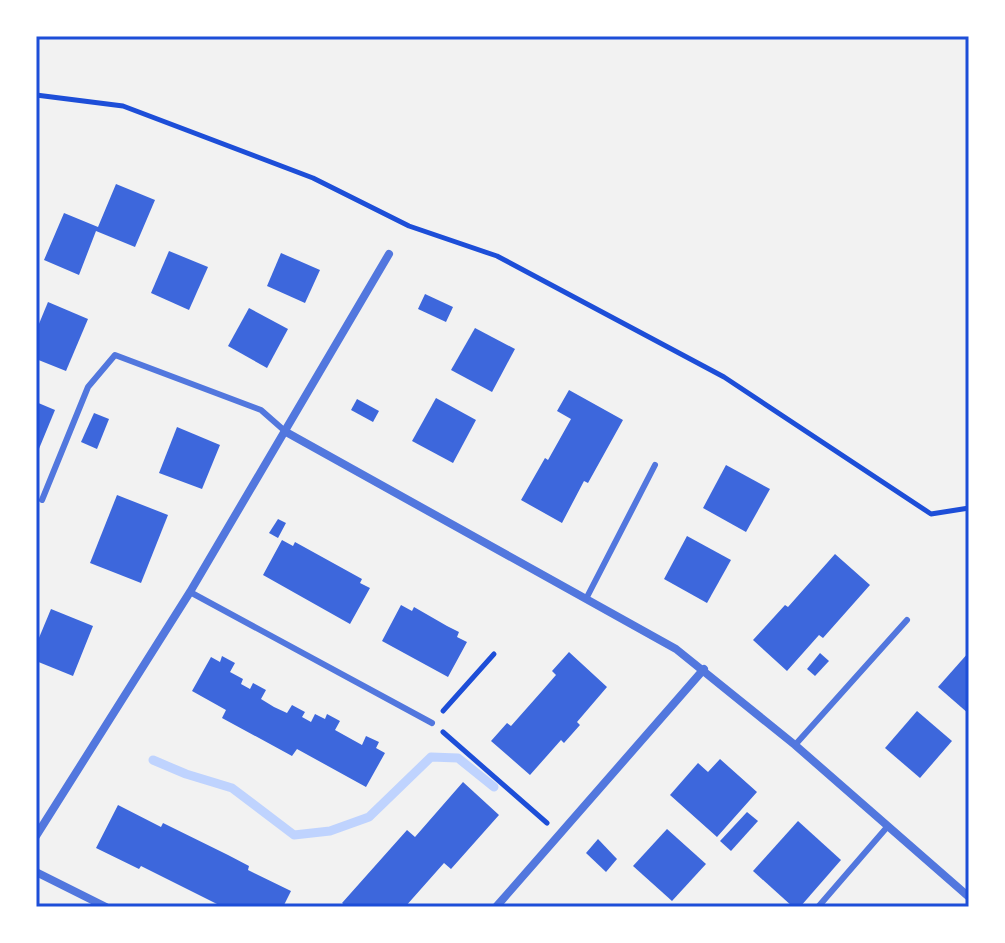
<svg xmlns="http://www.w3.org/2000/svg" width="1005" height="943" viewBox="0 0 1005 943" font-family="'Noto Sans',sans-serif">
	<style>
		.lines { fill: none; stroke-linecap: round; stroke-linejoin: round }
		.stream { stroke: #bfd3fe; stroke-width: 9 }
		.building { fill: #3d67dc }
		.path { stroke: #1d4ed8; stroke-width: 5 }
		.service { stroke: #5277de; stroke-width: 6 }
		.minor { stroke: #5277de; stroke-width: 8 }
		.neatline { fill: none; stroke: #1d4ed8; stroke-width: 3 }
	</style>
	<rect width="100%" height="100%" fill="#f2f2f2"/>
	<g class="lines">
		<!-- stream -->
		<path class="stream" d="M 153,760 L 186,774 L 232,788 L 294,835 L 330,831 L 369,817 L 431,757 L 458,758 L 494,787"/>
	</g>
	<!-- building -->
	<g class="building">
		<path d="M 116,184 L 155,200 L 135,247 L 96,231 L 79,275 L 44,260 L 64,213 L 98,227 Z"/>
		<path d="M 169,251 L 208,267 L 189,310 L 151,293 Z"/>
		<path d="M 281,253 L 320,270 L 305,303 L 267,286 Z"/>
		<path d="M 425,294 L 453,307 L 446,322 L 418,309 Z"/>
		<path d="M 48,302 L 88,319 L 66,371 L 36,359 L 36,331 Z"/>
		<path d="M 249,308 L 288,329 L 267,368 L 228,346 Z"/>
		<path d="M 475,328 L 515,349 L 492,392 L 451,370 Z"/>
		<path d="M 569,390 L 623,420 L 588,483 L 584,481 L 562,523 L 521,500 L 545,458 L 548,460 L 571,419 L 557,411 Z"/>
		<path d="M 436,398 L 476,420 L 453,463 L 412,441 Z"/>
		<path d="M 357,399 L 379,411 L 373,422 L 351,410 Z"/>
		<path d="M 36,402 L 55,410 L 36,456 Z"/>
		<path d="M 94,413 L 109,419 L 97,449 L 81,442 Z"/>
		<path d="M 177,427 L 220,445 L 202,489 L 159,473 Z"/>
		<path d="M 726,465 L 770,489 L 746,532 L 703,508 Z"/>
		<path d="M 117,495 L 168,515 L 141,583 L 90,563 Z"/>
		<path d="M 278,519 L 286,523 L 278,538 L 269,533 Z"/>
		<path d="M 687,536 L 731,560 L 707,603 L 664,579 Z"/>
		<path d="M 282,540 L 293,546 L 295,542 L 362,579 L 360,583 L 370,588 L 350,624 L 263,575 Z"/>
		<path d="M 835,554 L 870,585 L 823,638 L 819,635 L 787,671 L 753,640 L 785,605 L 788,607 Z"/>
		<path d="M 401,605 L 412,611 L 414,607 L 447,626 L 459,632 L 457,637 L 467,642 L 448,677 L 382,641 Z"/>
		<path d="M 51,609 L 93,626 L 73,676 L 36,661 L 36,645 Z"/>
		<path d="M 569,652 L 607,687 L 577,722 L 580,725 L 564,743 L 561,740 L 530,775 L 491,741 L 507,723 L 511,726 L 542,691 L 556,675 L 552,671 Z"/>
		<path d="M 969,652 L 969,714 L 938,687 Z"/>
		<path d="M 820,653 L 829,661 L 815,676 L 807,669 Z"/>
		<path d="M 222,656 L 235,663 L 230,672 L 243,679 L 241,684 L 250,689 L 253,683 L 266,690 L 261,699 L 274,707 L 287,713 L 292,705 L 305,712 L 302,717 L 311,722 L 315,714 L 325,719 L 327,714 L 340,721 L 335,730 L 362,745 L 366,736 L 379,742 L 376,748 L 385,753 L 366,787 L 297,749 L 292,756 L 222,718 L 226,710 L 192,691 L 211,657 L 220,662 Z"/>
		<path d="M 917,711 L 952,741 L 920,778 L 885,748 Z"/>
		<path d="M 720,759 L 757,792 L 717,837 L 670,795 L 698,763 L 708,772 Z"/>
		<path d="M 463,782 L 499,815 L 451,869 L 444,863 L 405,907 L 347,907 L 342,903 L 407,830 L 415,837 Z"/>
		<path d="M 118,805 L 161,827 L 163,823 L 228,855 L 249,866 L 248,870 L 291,891 L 283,907 L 223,907 L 141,866 L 139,869 L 96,848 Z"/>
		<path d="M 747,812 L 758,821 L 731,851 L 720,841 Z"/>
		<path d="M 798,821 L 841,860 L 800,907 L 793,907 L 753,871 Z"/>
		<path d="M 667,829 L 706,864 L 672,901 L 633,866 Z"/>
		<path d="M 598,839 L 617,859 L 606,872 L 586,853 Z"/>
	</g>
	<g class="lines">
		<!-- path -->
		<g class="path">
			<path d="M 36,95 L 123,106 L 313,178 L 409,226 L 497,256 L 724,377 L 931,514 L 969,508"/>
			<path d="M 443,711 L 494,654"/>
			<path d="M 443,732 L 547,823"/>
		</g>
		<!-- service -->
		<g class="service">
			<path d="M 42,500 L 88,387 L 115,355 L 261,410 L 286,432"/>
			<path d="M 190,592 L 432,723"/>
			<path d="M 587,597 L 655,465"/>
			<path d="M 795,745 L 907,620"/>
			<path d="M 818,907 L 888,826"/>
		</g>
		<!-- minor -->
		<g class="minor">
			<path d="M 286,432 L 676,649 L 795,745 L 969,897"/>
			<path d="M 36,836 L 190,592 L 389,254"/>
			<path d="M 36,872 L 106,907"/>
			<path d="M 496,907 L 704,669"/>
		</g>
	</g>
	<!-- border -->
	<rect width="1005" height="943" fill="none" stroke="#ffffff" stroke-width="76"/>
	<rect x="38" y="38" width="929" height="867" class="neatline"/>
</svg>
